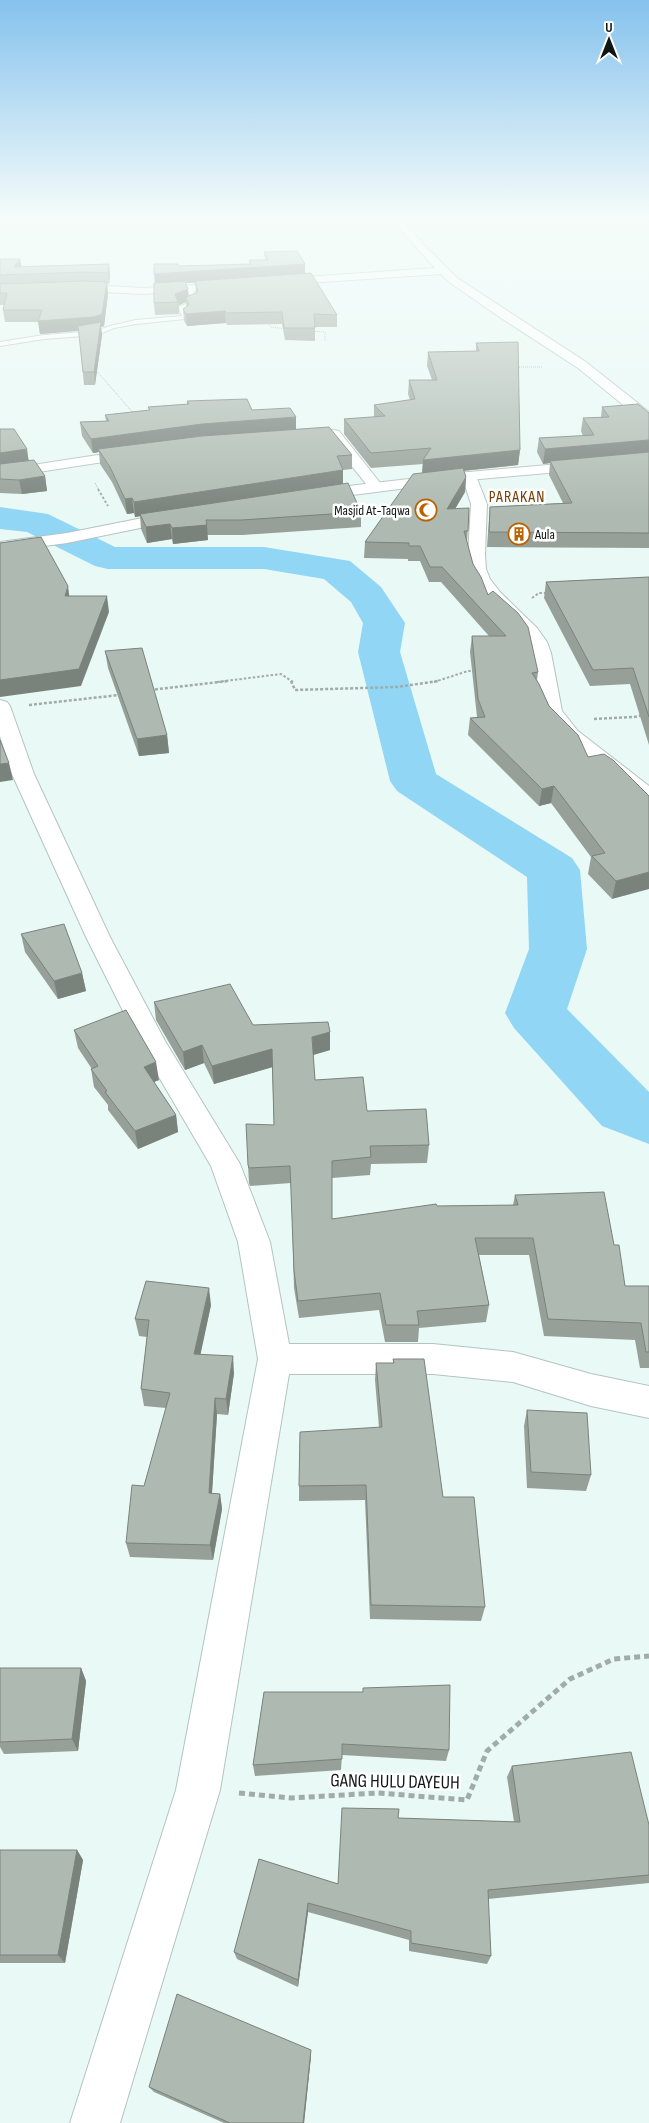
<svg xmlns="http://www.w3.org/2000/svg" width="649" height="2123" viewBox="0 0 649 2123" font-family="'Sofia Sans Condensed',sans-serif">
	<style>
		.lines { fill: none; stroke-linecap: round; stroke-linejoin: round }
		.river { fill: #91d6f5; fill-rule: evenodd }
		.service-casing { stroke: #b4c4c0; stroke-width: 2 }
		.minor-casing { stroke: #b4c4c0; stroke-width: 2 }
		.tertiary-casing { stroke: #b4c4c0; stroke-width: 2 }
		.path-far3 { stroke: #a0acaa; stroke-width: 1; stroke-dasharray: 1 1; stroke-linecap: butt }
		.path-far2 { stroke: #a0acaa; stroke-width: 2; stroke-dasharray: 2.5 2; stroke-linecap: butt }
		.path-far1 { stroke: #a0acaa; stroke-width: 2.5; stroke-dasharray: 3 2; stroke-linecap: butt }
		.path { stroke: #a0acaa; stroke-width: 5; stroke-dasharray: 6 4; stroke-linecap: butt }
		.service { fill: #fff; fill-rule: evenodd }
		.minor { fill: #fff; fill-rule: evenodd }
		.tertiary { fill: #fff; fill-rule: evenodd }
		.wall { fill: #96a098; fill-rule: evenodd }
		.shaded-wall { fill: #7a827c }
		.building { fill: #aebab1; stroke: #7a827c }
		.labels { text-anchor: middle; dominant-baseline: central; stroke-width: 5; stroke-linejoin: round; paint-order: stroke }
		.far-poi-label { font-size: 14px; fill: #101615; stroke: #fff; text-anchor: end }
		.far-quarter-label { font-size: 16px; letter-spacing: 1px; fill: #753c04; stroke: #fff }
		.near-street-label { font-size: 19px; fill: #101615; stroke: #fff }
	</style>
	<rect width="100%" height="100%" fill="#e9f9f5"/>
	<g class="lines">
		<!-- river -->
		<path class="river" d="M 0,507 L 48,514 L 115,547 L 264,547 L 350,561 L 381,587 L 405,623 L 400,652 L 436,774 L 572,858 L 580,870 L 587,949 L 567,1009 L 649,1092 L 649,1144 L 602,1126 L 514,1028 L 505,1013 L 529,949 L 527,877 L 397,791 L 390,781 L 358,652 L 363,623 L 351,602 L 324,579 L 264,569 L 108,569 L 95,566 L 27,532 L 0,529 Z"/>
		<!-- service casing -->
		<g class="service-casing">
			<path id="service" d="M 190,287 L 193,289 L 197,303 L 184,308 L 188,317 L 185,319 L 136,324 L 114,328 L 97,335 L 44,339 L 0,346 L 0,342 L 44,335 L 96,331 L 110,326 L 136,320 L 182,316 L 178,307 L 191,302 L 187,289 Z"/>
		</g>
		<!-- minor casing -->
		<g class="minor-casing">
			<g id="minor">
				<path d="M 391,219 L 401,219 L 423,244 L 457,278 L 586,362 L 649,412 L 649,423 L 644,422 L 578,368 L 501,318 L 449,282 L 441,274 L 277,285 L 272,282 L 277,279 L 435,268 Z"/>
				<path d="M 232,283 L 237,286 L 236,288 L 143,294 L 85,291 L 0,294 L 0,288 L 85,285 L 143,288 Z"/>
				<path d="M 334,430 L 339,431 L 381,484 L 384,487 L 381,490 L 371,490 L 330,439 L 321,438 L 319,435 L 321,432 Z"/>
				<path d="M 137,449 L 142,450 L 144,453 L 142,456 L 0,478 L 0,470 Z"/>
				<path d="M 469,472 L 474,473 L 476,476 L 487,504 L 485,555 L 486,569 L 490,579 L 500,592 L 537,628 L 547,642 L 551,653 L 562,711 L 578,731 L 649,786 L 649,805 L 641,803 L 611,776 L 570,746 L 548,722 L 539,700 L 534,665 L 528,642 L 517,628 L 487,600 L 473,579 L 470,569 L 468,555 L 471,504 L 462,476 L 464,473 Z"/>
				<path d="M 0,700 L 7,702 L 10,706 L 34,774 L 110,937 L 165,1041 L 240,1164 L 270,1242 L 289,1344 L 433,1344 L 513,1352 L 591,1374 L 649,1386 L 649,1418 L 591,1406 L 513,1382 L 433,1374 L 289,1374 L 220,1790 L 120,2123 L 70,2123 L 176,1790 L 258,1359 L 238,1242 L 211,1166 L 139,1043 L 86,937 L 12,774 L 0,736 Z"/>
			</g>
		</g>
		<!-- tertiary casing -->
		<g class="tertiary-casing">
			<g id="tertiary">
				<path d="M 649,456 L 649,464 L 469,480 L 314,500 L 309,498 L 306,495 L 309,492 L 314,490 L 469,472 Z"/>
				<path d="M 178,511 L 184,513 L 186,516 L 184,519 L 67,543 L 0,552 L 0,542 L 67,533 Z"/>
			</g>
		</g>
		<!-- path-far3 -->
		<g class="path-far3">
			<path d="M 266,321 L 271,327 L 287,329"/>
			<path d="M 311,331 L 325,332 L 325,341"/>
			<path d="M 515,367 L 542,367"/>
			<path d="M 95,369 L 135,415"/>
			<path d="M 95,483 L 99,490"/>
		</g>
		<!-- path-far2 -->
		<g class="path-far2">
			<path d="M 98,489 L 108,506"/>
			<path d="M 532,598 L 539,593 L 547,593"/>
			<path d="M 217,682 L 281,674 L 293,682"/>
			<path d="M 434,682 L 468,671 L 475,671"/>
		</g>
		<!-- path-far1 -->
		<g class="path-far1">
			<path d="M 291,681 L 295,690 L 397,687 L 438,681"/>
			<path d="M 150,690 L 228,681"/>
			<path d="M 29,705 L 119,695"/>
			<path d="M 594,719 L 634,717 L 649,714"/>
		</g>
		<!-- path -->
		<path class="path" d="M 239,1793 L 291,1798 L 378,1793 L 467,1800 L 487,1751 L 570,1679 L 614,1659 L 649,1656"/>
		<!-- service -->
		<use href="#service" class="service"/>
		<!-- minor -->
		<use href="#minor" class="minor"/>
		<!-- tertiary -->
		<use href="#tertiary" class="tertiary"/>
	</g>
	<!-- wall -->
	<g class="wall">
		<path d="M 264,252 L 305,264 L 305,273 L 337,315 L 337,327 L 315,327 L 315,341 L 285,340 L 282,324 L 227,325 L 226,323 L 187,326 L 184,321 L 183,309 L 186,307 L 186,302 L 179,305 L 179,314 L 155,315 L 154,303 L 155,283 L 179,266 L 249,264 L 249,260 L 265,260 ZM 186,283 L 195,283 L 196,293 L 188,296 Z"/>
		<path d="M 0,259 L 20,259 L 21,267 L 109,264 L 110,275 L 109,284 L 107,284 L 108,294 L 104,326 L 101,327 L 102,335 L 95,385 L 84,385 L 79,331 L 40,334 L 38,322 L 5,322 L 3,310 L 4,305 L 0,305 Z"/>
		<path d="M 476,343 L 520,450 L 518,465 L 464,471 L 466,477 L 465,492 L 455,509 L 469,508 L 467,542 L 473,564 L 488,595 L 538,672 L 537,680 L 549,706 L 588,757 L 649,796 L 612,899 L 588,874 L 591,857 L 551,803 L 539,806 L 468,735 L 470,718 L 477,717 L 470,652 L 472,636 L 489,636 L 441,582 L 429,582 L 420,561 L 408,561 L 408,559 L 364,558 L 365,542 L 422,473 L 423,464 L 371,468 L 344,434 L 344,419 L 374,417 L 374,405 L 410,400 L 408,394 L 409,380 L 432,380 L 427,366 L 428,352 L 476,351 Z"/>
		<path d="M 187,401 L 296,417 L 296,429 L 352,455 L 352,469 L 343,470 L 343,484 L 361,512 L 361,527 L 243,535 L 207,535 L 208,540 L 173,544 L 172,539 L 147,543 L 141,529 L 140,516 L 135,517 L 134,513 L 127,514 L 112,482 L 100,464 L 99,452 L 93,453 L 82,436 L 80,422 L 106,421 L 105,415 L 149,410 L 148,407 L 187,404 Z"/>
		<path d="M 602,407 L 649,413 L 649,548 L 487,547 L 490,507 L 563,503 L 549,475 L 550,463 L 543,464 L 537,452 L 539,438 L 583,436 L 581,431 L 583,418 L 601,417 Z"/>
		<path d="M 0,429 L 29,460 L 45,476 L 47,491 L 22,494 L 0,493 Z"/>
		<path d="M 649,577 L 649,745 L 630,684 L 590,686 L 544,598 L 546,582 Z"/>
		<path d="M 105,651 L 167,735 L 169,753 L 139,756 L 108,668 Z"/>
		<path d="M 21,934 L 82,973 L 86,991 L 58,999 L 25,952 Z"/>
		<path d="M 154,1002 L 253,1025 L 330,1050 L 313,1055 L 315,1080 L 367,1111 L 429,1145 L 427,1163 L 371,1164 L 370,1175 L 332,1178 L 332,1219 L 437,1206 L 513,1205 L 515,1195 L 614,1245 L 625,1286 L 649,1286 L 649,1368 L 640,1368 L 635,1340 L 544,1336 L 529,1255 L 479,1255 L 489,1305 L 486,1322 L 419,1328 L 418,1342 L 385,1342 L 379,1310 L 299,1318 L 294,1288 L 291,1183 L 250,1186 L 249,1183 L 248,1165 L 274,1125 L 272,1067 L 214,1084 L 204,1063 L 185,1070 L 156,1020 Z"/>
		<path d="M 74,1030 L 159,1080 L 154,1082 L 176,1115 L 178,1132 L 138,1149 L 108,1110 L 108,1105 L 94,1087 L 91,1069 L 92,1069 L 78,1048 Z"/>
		<path d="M 211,1305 L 200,1354 L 234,1373 L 228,1415 L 217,1414 L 212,1493 L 220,1494 L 222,1509 L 213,1560 L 130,1557 L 126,1543 L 144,1486 L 166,1408 L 144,1406 L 141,1389 L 147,1337 L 139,1336 L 135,1319 Z"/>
		<path d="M 393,1359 L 443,1497 L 485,1607 L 481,1621 L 370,1619 L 365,1500 L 299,1501 L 299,1486 L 379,1428 L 375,1380 L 376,1363 L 393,1363 Z"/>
		<path d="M 527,1410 L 591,1475 L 586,1491 L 527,1488 L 524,1426 Z"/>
		<path d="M 0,1668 L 81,1668 L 86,1681 L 78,1751 L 4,1754 L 0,1747 Z"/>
		<path d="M 264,1692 L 449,1750 L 446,1761 L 342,1755 L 341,1770 L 255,1776 L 253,1765 Z"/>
		<path d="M 512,1766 L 649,1825 L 649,1883 L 488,1899 L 491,1956 L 487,1964 L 409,1951 L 409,1940 L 308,1912 L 298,1987 L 237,1959 L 234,1952 L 259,1859 L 338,1884 L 398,1818 L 514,1822 L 507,1777 Z"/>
		<path d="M 0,1850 L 77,1850 L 83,1860 L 65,1963 L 0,1963 Z"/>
		<path d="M 311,2056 L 304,2123 L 224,2123 L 154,2092 L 149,2087 Z"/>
	</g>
	<!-- shaded-wall -->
	<g class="shaded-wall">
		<path d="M 20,259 L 22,270 L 14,267 Z"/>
		<path d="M 109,264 L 110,275 L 109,284 L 108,273 Z"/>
		<path d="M 305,264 L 305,275 L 155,285 L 154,274 Z"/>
		<path d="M 107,282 L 108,294 L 104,326 L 101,327 L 102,335 L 95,385 L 94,372 L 96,329 L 40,334 L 38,321 Z"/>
		<path d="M 188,289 L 189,301 L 186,297 L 186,302 L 179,305 L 178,302 L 175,294 Z"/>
		<path d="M 225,311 L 226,323 L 187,326 L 186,314 Z"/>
		<path d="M 296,417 L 296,431 L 98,449 L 99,452 L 93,453 L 91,439 L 202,424 Z"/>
		<path d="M 649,440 L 649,454 L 550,461 L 550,463 L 543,464 L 545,449 Z"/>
		<path d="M 27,449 L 29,463 L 0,468 L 0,453 Z"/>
		<path d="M 520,450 L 518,465 L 422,475 L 423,460 Z"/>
		<path d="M 343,470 L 343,485 L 135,517 L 134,502 Z"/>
		<path d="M 45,476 L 47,491 L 22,494 L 19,480 Z"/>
		<path d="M 466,477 L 465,492 L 446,524 L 447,509 Z"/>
		<path d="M 132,498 L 134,513 L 127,514 L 125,499 Z"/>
		<path d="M 170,524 L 172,539 L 147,543 L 146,527 Z"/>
		<path d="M 207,525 L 208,540 L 173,544 L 172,528 Z"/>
		<path d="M 68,586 L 70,602 L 65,596 Z"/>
		<path d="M 107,596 L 109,612 L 81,686 L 0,697 L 0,680 Z"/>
		<path d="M 167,735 L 169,753 L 139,756 L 137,739 Z"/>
		<path d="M 9,763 L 13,780 L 0,782 L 0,764 Z"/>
		<path d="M 554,786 L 551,803 L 539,806 L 542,789 Z"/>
		<path d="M 649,872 L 649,889 L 612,899 L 616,881 Z"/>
		<path d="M 82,973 L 86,991 L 58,999 L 54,981 Z"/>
		<path d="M 330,1032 L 330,1050 L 313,1055 L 312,1037 Z"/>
		<path d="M 202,1045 L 204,1063 L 185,1070 L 183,1052 Z"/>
		<path d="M 272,1049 L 273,1067 L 214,1084 L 212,1066 Z"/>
		<path d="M 156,1062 L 159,1080 L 146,1085 L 144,1067 Z"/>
		<path d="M 176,1115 L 178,1132 L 138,1149 L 135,1131 Z"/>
		<path d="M 209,1288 L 211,1305 L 197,1371 L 194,1354 Z"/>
		<path d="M 233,1356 L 234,1373 L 228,1415 L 226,1399 Z"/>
		<path d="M 215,1398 L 217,1414 L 211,1508 L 209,1493 Z"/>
		<path d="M 220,1494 L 222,1509 L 213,1560 L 210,1545 Z"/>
		<path d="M 81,1668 L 86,1681 L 78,1751 L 72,1739 Z"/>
		<path d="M 77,1850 L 83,1860 L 65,1963 L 58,1955 Z"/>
		<path d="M 308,1903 L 308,1912 L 298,1987 L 298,1980 Z"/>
		<path d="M 311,2050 L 311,2056 L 304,2123 L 303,2123 Z"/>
	</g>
	<!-- building -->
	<g class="building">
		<path d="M 297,251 L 305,264 L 154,274 L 154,264 L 178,264 L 179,266 L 251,264 L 249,260 L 268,260 L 264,252 Z"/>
		<path d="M 0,259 L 20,259 L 14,267 L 109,264 L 108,273 L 84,272 L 0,275 Z"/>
		<path d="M 311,273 L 337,315 L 314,314 L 315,328 L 284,328 L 282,312 L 226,313 L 225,311 L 186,314 L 183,309 L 189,305 L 186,297 L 198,292 L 195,281 Z"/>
		<path d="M 84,281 L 107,282 L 102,314 L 94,317 L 38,321 L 42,310 L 3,310 L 7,293 L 0,293 L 0,284 Z"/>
		<path d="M 185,281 L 188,289 L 175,294 L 178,302 L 154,303 L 154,283 Z"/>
		<path d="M 101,322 L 94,372 L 83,372 L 78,326 Z"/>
		<path d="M 518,342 L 520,450 L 423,460 L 431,448 L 371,453 L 344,419 L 385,416 L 374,405 L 415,399 L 409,380 L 437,380 L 428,352 L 479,351 L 476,343 Z"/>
		<path d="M 247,399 L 252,410 L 290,408 L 296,417 L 202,424 L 91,439 L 80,422 L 109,421 L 105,415 L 150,410 L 148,407 L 189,404 L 187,401 Z"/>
		<path d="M 638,404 L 649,413 L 649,440 L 545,449 L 539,438 L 594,435 L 583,418 L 609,417 L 602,407 Z"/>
		<path d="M 329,427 L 352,455 L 337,456 L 343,470 L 134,502 L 132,498 L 125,499 L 110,467 L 98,449 L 202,436 Z"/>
		<path d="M 0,429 L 14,429 L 27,449 L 0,453 Z"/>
		<path d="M 649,452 L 649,533 L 489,532 L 490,507 L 572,503 L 550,461 Z"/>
		<path d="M 34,460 L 45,476 L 19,480 L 0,479 L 0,464 Z"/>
		<path d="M 463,468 L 466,477 L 447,509 L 469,508 L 468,531 L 464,531 L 473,564 L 481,577 L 488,595 L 493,591 L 518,613 L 528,627 L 538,672 L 532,673 L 539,684 L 549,706 L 578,735 L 588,757 L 604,754 L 613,760 L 649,796 L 649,872 L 616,881 L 592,856 L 605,853 L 554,786 L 542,789 L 470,718 L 485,717 L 478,699 L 472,636 L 506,636 L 442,567 L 430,567 L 420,546 L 409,546 L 409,543 L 365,542 L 413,474 Z"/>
		<path d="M 348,483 L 361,512 L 242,520 L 206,520 L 207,525 L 172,528 L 170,524 L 146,527 L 140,514 Z"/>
		<path d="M 41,537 L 68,586 L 65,596 L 107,596 L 79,669 L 0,680 L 0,543 Z"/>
		<path d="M 649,577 L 649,717 L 633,668 L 593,670 L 546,582 Z"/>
		<path d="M 142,648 L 167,735 L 137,739 L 105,651 Z"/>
		<path d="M 0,740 L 9,763 L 0,764 Z"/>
		<path d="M 64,924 L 82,973 L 54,981 L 21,934 Z"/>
		<path d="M 230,984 L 253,1025 L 328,1022 L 330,1032 L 312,1037 L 315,1080 L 363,1077 L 367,1111 L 426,1109 L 429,1145 L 370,1146 L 371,1157 L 332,1161 L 332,1219 L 436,1204 L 437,1206 L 518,1205 L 515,1195 L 604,1192 L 614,1245 L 619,1245 L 625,1286 L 649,1286 L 649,1352 L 646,1352 L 641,1323 L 548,1319 L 533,1238 L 475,1238 L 489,1305 L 417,1311 L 419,1325 L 386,1325 L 380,1293 L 298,1301 L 294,1271 L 290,1166 L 249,1168 L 248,1165 L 246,1124 L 274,1125 L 272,1049 L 212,1066 L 202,1045 L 183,1052 L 154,1002 Z"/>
		<path d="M 126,1010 L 156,1062 L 144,1067 L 176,1115 L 135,1131 L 105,1092 L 107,1091 L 91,1069 L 98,1066 L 74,1030 Z"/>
		<path d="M 146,1281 L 209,1288 L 194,1354 L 233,1356 L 226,1399 L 215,1398 L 209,1493 L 220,1494 L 210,1545 L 126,1543 L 132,1485 L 144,1486 L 170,1393 L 141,1389 L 149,1320 L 135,1319 Z"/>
		<path d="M 393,1359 L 424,1359 L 443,1497 L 474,1497 L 485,1607 L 371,1605 L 366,1485 L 299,1486 L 300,1432 L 382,1427 L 376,1363 L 394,1363 Z"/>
		<path d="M 527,1410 L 587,1413 L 591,1475 L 531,1472 Z"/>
		<path d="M 0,1668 L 81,1668 L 72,1739 L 0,1742 Z"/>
		<path d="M 450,1685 L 449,1750 L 342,1744 L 342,1759 L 253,1765 L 264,1692 L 363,1692 L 363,1688 Z"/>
		<path d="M 631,1752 L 649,1825 L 649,1875 L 488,1890 L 491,1956 L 411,1943 L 411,1931 L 308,1903 L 298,1980 L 234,1952 L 259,1859 L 338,1884 L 342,1808 L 399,1809 L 398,1818 L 520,1822 L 512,1766 Z"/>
		<path d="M 0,1850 L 77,1850 L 58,1955 L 0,1955 Z"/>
		<path d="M 177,1994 L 311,2050 L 303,2123 L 230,2123 L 149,2087 Z"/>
	</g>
	<!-- sky -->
	<linearGradient id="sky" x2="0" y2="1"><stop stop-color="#85c2ed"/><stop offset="0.42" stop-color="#f5fcfa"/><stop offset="1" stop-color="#f5fcfa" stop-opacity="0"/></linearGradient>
	<rect width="649" height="516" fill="url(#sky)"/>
	<!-- icons -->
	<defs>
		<g id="mosque-ring" transform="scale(1.125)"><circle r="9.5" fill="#fff" stroke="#bb6200" stroke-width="1.5"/><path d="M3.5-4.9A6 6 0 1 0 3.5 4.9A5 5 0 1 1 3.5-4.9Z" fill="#bb6200"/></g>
		<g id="building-ring" transform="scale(1.125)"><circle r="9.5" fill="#fff" stroke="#bb6200" stroke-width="1.5"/><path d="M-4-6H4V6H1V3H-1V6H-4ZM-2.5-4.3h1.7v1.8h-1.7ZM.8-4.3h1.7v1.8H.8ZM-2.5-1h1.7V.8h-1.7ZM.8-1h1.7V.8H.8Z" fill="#bb6200"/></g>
	</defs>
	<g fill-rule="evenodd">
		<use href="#mosque-ring" x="426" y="510"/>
		<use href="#building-ring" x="519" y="534"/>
	</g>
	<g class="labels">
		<!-- far-poi labels -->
		<g class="far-poi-label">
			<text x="410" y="510">Masjid At-Taqwa</text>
			<text x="535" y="534" text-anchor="start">Aula</text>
		</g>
		<!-- far-quarter labels -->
		<g class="far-quarter-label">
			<text x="517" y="497">PARAKAN</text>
		</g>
		<!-- near-street labels -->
		<g class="near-street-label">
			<text transform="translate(395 1782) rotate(1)">GANG HULU DAYEUH</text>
		</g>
	</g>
	<!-- north arrow -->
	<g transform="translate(609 40)" stroke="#ffffff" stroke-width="4" paint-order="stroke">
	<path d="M0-4L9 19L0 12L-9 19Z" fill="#101615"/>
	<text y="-8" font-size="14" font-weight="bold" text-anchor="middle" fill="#101615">U</text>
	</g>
</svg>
